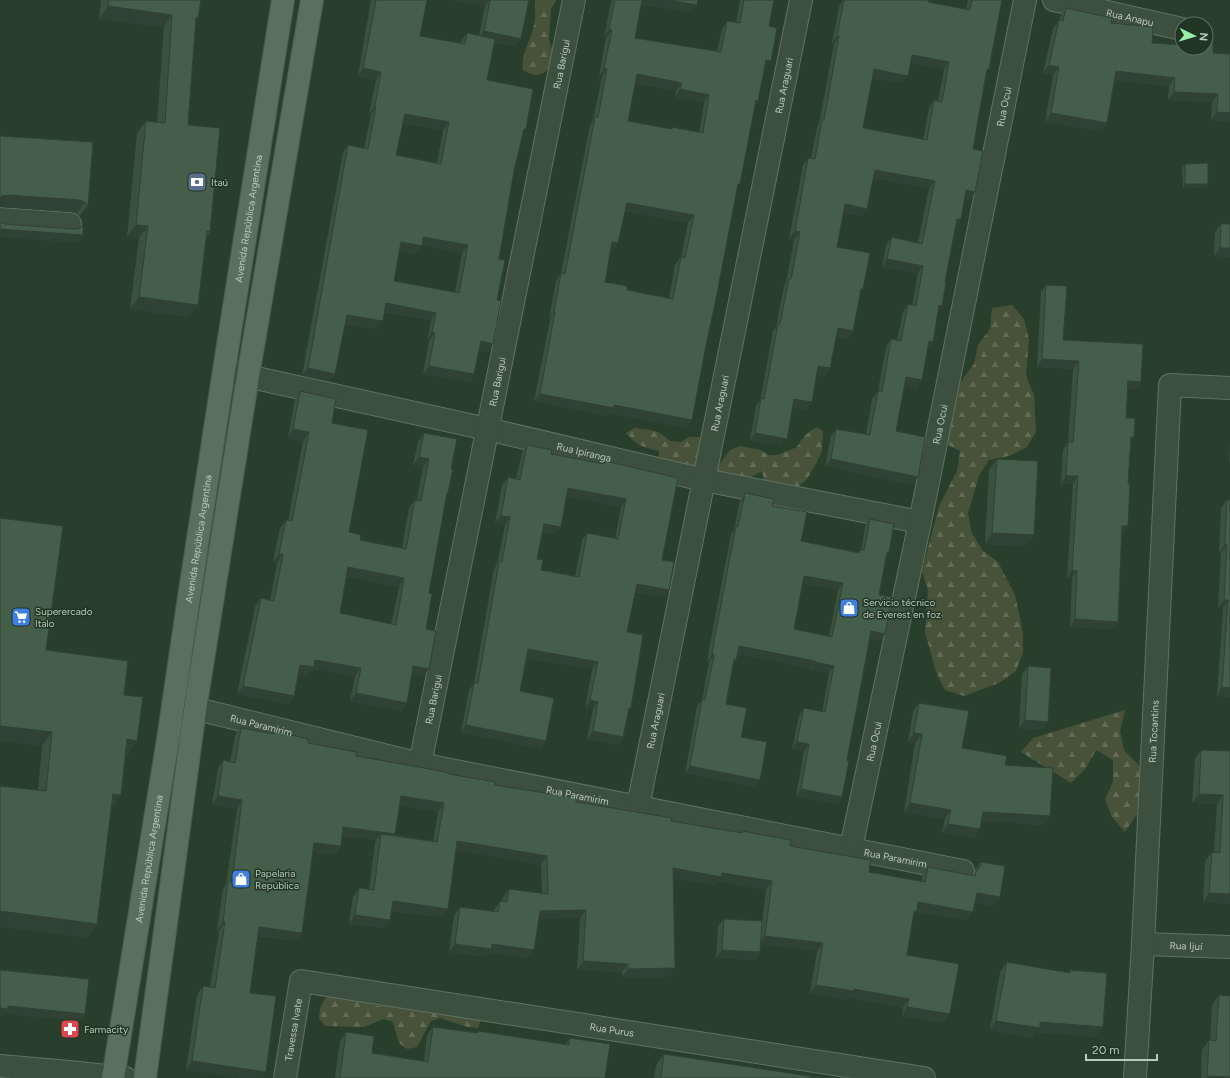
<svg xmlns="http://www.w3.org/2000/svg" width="1230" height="1078" viewBox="0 0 1230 1078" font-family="Figtree,sans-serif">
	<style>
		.forest { fill: url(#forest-firs) }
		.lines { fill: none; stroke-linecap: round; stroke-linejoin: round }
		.minor-casing { stroke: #607363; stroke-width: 24 }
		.major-casing { stroke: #495c4c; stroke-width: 24 }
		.minor { stroke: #3d4f3f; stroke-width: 22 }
		.major { stroke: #5b6f5e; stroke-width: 22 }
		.wall { fill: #3b513f; fill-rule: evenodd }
		.shaded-wall { fill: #304233 }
		.building { fill: #455e49; stroke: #304233; fill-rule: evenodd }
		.labels { text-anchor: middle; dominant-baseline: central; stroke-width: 3; stroke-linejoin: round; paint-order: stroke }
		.street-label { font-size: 10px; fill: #b9cabc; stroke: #213524 }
		.poi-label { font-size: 10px; fill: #b9cabc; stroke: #213524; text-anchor: start }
	</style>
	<defs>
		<pattern id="forest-firs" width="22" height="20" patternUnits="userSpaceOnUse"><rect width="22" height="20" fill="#48523b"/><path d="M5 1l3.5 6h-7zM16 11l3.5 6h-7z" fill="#606a55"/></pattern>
	</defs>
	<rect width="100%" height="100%" fill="#293f2c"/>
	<!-- forest -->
	<g class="forest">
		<path d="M 535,0 L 556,0 L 551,8 L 549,39 L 552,49 L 550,68 C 539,77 535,77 523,70 C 521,53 529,45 533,29 C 536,20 535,10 535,0 Z"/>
		<path d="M 1012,305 L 1024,319 L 1029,339 L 1026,376 L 1034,395 L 1036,432 L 1026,448 L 1009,456 L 989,460 L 979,476 L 968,513 L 971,531 L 982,550 L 998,562 L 1015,595 L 1023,633 L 1023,653 L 1016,671 L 999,683 L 964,696 L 945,690 L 936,672 L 925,632 L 928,590 L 922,571 L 939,506 L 957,471 L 960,451 L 942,442 L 954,400 L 962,380 L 974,364 L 978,345 L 990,329 L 992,308 Z"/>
		<path d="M 817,427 L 823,431 L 822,451 L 817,462 L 807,479 L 792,492 L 764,481 L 762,471 L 744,481 L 717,476 L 718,466 L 730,450 L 740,446 L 760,450 L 769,455 L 778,455 L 797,447 C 802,438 807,432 817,427 Z"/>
		<path d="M 634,428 C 651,430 657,429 670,441 L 681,442 L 689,437 L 699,437 L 705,441 L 696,470 L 659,460 L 659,451 C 643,447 637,446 626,433 Z"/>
		<path d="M 1125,710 L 1120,731 L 1124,750 L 1142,769 L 1137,814 L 1125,832 L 1112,817 L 1105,799 L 1113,782 L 1113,760 L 1096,750 L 1086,768 L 1071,783 L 1021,752 L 1033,738 Z"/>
		<path d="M 335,995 C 342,995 350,994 357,996 C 374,1000 374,1012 395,1003 L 483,1014 L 478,1028 L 468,1027 L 440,1018 L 431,1021 L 417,1047 L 407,1049 L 399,1043 L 393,1022 L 383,1019 L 364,1027 L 325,1026 L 319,1018 L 320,1008 L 325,998 Z"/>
	</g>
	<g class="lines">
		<!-- minor casing -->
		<g class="minor-casing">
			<g id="minor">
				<path id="s1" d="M 1054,0 L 1182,29"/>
				<path d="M 0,219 L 70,224"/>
				<path id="s2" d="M 224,371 L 487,429 L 704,480 L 920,522"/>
				<path id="s3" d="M 173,703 L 420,764 L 963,871"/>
				<path id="s4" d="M 420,764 L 574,0"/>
				<path id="s5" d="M 638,806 L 801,0"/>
				<path id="s6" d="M 851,848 L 920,522 L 1025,0"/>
				<path id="s7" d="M 1143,944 L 1230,947"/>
				<path d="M 0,1066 L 69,1072 L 125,1078"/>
				<path id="s8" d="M 285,1078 L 301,981 L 924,1078"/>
				<path id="s9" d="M 1135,1078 L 1143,944 L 1170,385 L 1230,388"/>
			</g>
		</g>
		<!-- major casing -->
		<g class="major-casing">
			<g id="major">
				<path id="s10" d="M 113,1078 L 169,733 L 187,610 L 227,351 L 283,0"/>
				<path d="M 145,1078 L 195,710 L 248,376 L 312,0"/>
			</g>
		</g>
		<!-- minor -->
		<use href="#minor" class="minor"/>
		<!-- major -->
		<use href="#major" class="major"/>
	</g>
	<!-- wall -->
	<g class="wall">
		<path d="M 101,0 L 201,0 L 195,22 L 188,125 L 210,232 L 207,237 L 189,317 L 130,309 L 139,238 L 127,237 L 137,133 L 146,121 L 157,122 L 164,27 L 99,19 Z"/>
		<path d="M 371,0 L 427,0 L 420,36 L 461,43 L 461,41 L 467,33 L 479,36 L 485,6 L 453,0 L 529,0 L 521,39 L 516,46 L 494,42 L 487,80 L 523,133 L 514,171 L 499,259 L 497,300 L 493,344 L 488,352 L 479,350 L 474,374 L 469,382 L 423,374 L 429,341 L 427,340 L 431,320 L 384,312 L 377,329 L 345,324 L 335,374 L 330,381 L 302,375 L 343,153 L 348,145 L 364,148 L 371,115 L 369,114 L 376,80 L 358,76 ZM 403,123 L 443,130 L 437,163 L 396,155 ZM 422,245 L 462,253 L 455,292 L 394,281 L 399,251 L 416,254 Z"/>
		<path d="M 612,0 L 698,0 L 697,5 L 691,12 L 641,4 L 635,38 L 717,51 L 722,29 L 727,21 L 736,23 L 740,0 L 774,0 L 769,26 L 765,68 L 758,101 L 754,107 L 737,189 L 706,345 L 692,420 L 686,428 L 610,413 L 609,416 L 534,401 L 550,320 L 549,319 L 556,281 L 561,273 L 590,125 L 593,120 L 602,76 L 599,76 L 606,38 L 604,37 L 611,2 ZM 635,83 L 676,91 L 675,97 L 704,103 L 699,132 L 672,127 L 671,129 L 628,121 ZM 625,211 L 688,223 L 681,257 L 675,265 L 669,298 L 627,290 L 605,282 L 611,250 L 613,251 Z"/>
		<path d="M 843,0 L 928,0 L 928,2 L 966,10 L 968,0 L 1002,0 L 986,73 L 973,149 L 975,192 L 970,200 L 965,199 L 961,219 L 956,227 L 938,311 L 927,350 L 922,380 L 916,388 L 905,385 L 896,431 L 918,477 L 912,485 L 825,466 L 831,436 L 836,429 L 866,434 L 872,399 L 878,391 L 886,347 L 891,339 L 897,340 L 903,312 L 908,304 L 912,305 L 918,273 L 882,267 L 886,245 L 892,237 L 918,243 L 929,188 L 873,178 L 862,216 L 843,213 L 837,247 L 860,293 L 853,331 L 847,339 L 836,337 L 825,376 L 817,374 L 806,410 L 793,407 L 781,446 L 750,440 L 756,406 L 760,401 L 773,331 L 776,327 L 784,286 L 786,283 L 794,240 L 789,239 L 803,165 L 808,158 L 811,158 L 817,127 L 819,123 L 834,44 L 832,43 L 839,7 L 842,2 ZM 910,63 L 944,69 L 938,101 L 934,100 L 929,108 L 923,139 L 863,128 L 872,78 L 902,83 Z"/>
		<path d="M 1066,8 L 1111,23 L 1152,43 L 1213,53 L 1230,122 L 1211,120 L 1212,102 L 1168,100 L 1169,86 L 1114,80 L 1107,123 L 1101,131 L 1045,122 L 1053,75 L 1043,73 L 1053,29 L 1059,20 L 1060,17 Z"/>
		<path d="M 93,142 L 88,205 L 79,216 L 77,213 L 71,212 L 1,207 Z"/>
		<path d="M 1185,164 L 1208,184 L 1206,188 L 1183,188 L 1182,168 Z"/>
		<path d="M 1221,224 L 1230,224 L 1230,257 L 1214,256 L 1215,232 Z"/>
		<path d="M 1046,285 L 1063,340 L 1136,389 L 1128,389 L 1126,418 L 1131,441 L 1128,484 L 1128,526 L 1122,534 L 1113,629 L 1070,627 L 1072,578 L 1067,578 L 1073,484 L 1061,484 L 1063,450 L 1068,442 L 1073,369 L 1037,367 L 1041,292 Z"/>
		<path d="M 300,391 L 332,423 L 349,532 L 360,540 L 402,548 L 409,508 L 415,500 L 417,500 L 423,467 L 413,465 L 418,442 L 424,433 L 446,496 L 429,593 L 426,629 L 423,677 L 412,675 L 407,703 L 401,711 L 350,701 L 355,676 L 313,669 L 308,676 L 298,674 L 294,696 L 288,704 L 237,694 L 255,607 L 261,598 L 270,600 L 277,563 L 273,562 L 280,528 L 286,520 L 288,521 L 303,441 L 288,438 L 295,399 ZM 346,576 L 399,587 L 391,624 L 340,613 Z"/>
		<path d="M 1230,441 L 1230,462 L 1229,462 Z"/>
		<path d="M 527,445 L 551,454 L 603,464 L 605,461 L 662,560 L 669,590 L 664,597 L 635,592 L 627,632 L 628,712 L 623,737 L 618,745 L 587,739 L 593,709 L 585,708 L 592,669 L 527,658 L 520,691 L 546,741 L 541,749 L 461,732 L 469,690 L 474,683 L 494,569 L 497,564 L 505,525 L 495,523 L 502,485 L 508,477 L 516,479 L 522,453 ZM 566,496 L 621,507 L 615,538 L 587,533 L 582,540 L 575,576 L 541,570 L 537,559 L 542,532 L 555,534 Z"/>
		<path d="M 997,459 L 1026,546 L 985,544 L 989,470 Z"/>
		<path d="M 745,493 L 772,506 L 801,541 L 858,552 L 861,550 L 865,526 L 870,519 L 889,552 L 886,557 L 879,595 L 880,641 L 870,639 L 847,760 L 842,797 L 837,804 L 796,796 L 804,751 L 792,749 L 799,716 L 804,708 L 822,712 L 829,673 L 810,670 L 810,668 L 738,654 L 736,660 L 733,664 L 726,704 L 760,780 L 755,787 L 685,773 L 697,706 L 702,700 L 709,662 L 707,662 L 709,649 L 731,534 L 734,530 L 740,500 ZM 802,583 L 838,590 L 829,636 L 794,629 Z"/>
		<path d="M 1227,500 L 1230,500 L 1230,697 L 1217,696 L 1223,609 L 1218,608 L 1221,553 L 1219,553 L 1221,508 Z"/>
		<path d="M 0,518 L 46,650 L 124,695 L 137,741 L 127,755 L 126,755 L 111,809 L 97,924 L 87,938 L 38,790 L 42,746 L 0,741 Z"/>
		<path d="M 1028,666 L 1043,729 L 1019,728 L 1022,674 Z"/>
		<path d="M 919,703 L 962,748 L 1005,765 L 1044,825 L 982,821 L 974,838 L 942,833 L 945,819 L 904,812 L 915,743 L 908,742 L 913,711 Z"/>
		<path d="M 241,728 L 273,733 L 274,731 L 308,743 L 356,756 L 449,774 L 495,785 L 671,821 L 740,833 L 742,831 L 869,872 L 921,882 L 922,876 L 928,867 L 974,875 L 975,874 L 975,870 L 981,862 L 994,906 L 975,902 L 968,920 L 916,912 L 913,916 L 907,955 L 944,1023 L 902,1016 L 903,1007 L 849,998 L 847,1000 L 810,993 L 817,951 L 761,944 L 760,952 L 755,960 L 716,958 L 718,926 L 724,919 L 762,922 L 766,890 L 718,881 L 715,885 L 673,878 L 669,977 L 622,977 L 622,972 L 577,970 L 580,918 L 539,919 L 529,958 L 489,952 L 485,957 L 449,952 L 454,915 L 460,907 L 494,911 L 494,910 L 500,901 L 502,902 L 503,897 L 509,889 L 542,894 L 541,865 L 456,850 L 448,909 L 442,917 L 391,911 L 384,928 L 349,924 L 353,897 L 359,888 L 369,890 L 375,842 L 376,840 L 342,836 L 335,855 L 313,852 L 302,933 L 296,941 L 258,936 L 250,993 L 266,1072 L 262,1078 L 244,1078 L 186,1070 L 197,995 L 203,986 L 210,987 L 219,931 L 217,930 L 223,889 L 226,884 L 237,809 L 212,804 L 218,769 L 223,760 L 230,762 L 235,736 ZM 400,805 L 438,812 L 433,841 L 394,835 Z"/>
		<path d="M 1201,750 L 1230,751 L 1230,904 L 1203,902 L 1205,861 L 1212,852 L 1214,852 L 1217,804 L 1192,803 L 1195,759 Z"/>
		<path d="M 1007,962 L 1069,973 L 1070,970 L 1096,1037 L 1036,1032 L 1033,1038 L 990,1030 L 1000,972 Z"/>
		<path d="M 1219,995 L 1230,1078 L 1201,1078 L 1202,1050 L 1209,1040 L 1210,1040 L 1212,1005 Z"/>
		<path d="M 433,1027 L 477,1033 L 478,1031 L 565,1044 L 570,1038 L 605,1078 L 335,1078 L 340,1041 L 346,1032 L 372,1053 L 424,1061 L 427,1035 Z"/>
		<path d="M 664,1054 L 822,1078 L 654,1078 L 656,1065 Z"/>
	</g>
	<!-- shaded-wall -->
	<g class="shaded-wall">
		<path d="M 453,0 L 489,0 L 485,6 Z"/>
		<path d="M 640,0 L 669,0 L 697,5 L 691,12 L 637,3 Z"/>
		<path d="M 108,6 L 172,15 L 164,27 L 99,19 Z"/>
		<path d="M 609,29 L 612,30 L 606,38 L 604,37 Z"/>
		<path d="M 484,31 L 521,39 L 516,46 L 479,39 Z"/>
		<path d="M 837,36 L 839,36 L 834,44 L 832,43 Z"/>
		<path d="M 912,55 L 949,62 L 944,69 L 907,62 Z"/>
		<path d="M 766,60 L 771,61 L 765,68 L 761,67 Z"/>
		<path d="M 1049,65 L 1059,67 L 1053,75 L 1043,73 Z"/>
		<path d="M 363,68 L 381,72 L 376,80 L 358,76 Z"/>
		<path d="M 604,68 L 607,69 L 602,76 L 599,76 Z"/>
		<path d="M 874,69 L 908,76 L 902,83 L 868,77 Z"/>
		<path d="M 1116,71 L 1175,78 L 1169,86 L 1110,80 Z"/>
		<path d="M 637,74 L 682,83 L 676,91 L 632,82 Z"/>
		<path d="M 680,89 L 709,95 L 704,103 L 675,97 Z"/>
		<path d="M 1174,92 L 1218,94 L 1212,102 L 1168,100 Z"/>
		<path d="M 756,100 L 758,101 L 753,109 Z"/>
		<path d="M 375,106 L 376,107 L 371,115 L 369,114 Z"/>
		<path d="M 1217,112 L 1230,113 L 1230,122 L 1211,120 Z"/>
		<path d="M 1051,113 L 1107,123 L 1101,131 L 1045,122 Z"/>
		<path d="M 405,114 L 449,122 L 443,130 L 399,122 Z"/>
		<path d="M 875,170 L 935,181 L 929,188 L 870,177 Z"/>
		<path d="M 1185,184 L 1208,184 L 1206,188 L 1183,188 Z"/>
		<path d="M 966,190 L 975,192 L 970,200 L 961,198 Z"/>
		<path d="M 9,195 L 79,200 L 85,202 L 77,213 L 71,212 L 0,207 L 0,198 L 2,196 Z"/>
		<path d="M 627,203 L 694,215 L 688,223 L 622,210 Z"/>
		<path d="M 845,204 L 867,209 L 862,216 L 840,212 Z"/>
		<path d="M 957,219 L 961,219 L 955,227 Z"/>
		<path d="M 136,225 L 148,226 L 139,238 L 127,237 Z"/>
		<path d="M 0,229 L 83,235 L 77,243 L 0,237 Z"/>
		<path d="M 795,231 L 800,232 L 794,240 L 789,239 Z"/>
		<path d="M 423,237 L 468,245 L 462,253 L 418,245 Z"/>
		<path d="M 401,242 L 422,246 L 416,254 L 395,250 Z"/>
		<path d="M 612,242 L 618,243 L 613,251 L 607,250 Z"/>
		<path d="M 1220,248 L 1230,248 L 1230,257 L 1214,256 Z"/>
		<path d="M 887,259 L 923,266 L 918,273 L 882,267 Z"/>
		<path d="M 139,297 L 198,305 L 189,317 L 130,309 Z"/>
		<path d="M 386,303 L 436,313 L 431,320 L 380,311 Z"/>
		<path d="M 939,305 L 942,306 L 937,313 Z"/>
		<path d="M 554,312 L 555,312 L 550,320 L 549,319 Z"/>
		<path d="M 347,315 L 383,321 L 377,329 L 341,323 Z"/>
		<path d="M 838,328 L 853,331 L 847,339 L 833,336 Z"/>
		<path d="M 432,332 L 435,333 L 429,341 L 427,340 Z"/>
		<path d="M 481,341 L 493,344 L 488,352 L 475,349 Z"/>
		<path d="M 929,341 L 933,342 L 927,350 Z"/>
		<path d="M 1042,359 L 1079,361 L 1073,369 L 1037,367 Z"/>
		<path d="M 429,366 L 474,374 L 469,382 L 423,374 Z"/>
		<path d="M 818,366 L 830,368 L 825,376 L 813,373 Z"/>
		<path d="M 308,368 L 335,374 L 330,381 L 302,375 Z"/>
		<path d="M 906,377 L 922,380 L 916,388 L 901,385 Z"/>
		<path d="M 1128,381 L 1141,382 L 1136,389 L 1123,389 Z"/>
		<path d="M 540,394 L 614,405 L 692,420 L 686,428 L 610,413 L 609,416 L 534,401 Z"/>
		<path d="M 794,399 L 812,402 L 806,410 L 789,407 Z"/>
		<path d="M 293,429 L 309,432 L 303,441 L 288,438 Z"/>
		<path d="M 755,433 L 787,439 L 781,446 L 750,440 Z"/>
		<path d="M 419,457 L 429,459 L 423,467 L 413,465 Z"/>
		<path d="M 831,459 L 918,477 L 912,485 L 825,466 Z"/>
		<path d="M 1066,476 L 1078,476 L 1073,484 L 1061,484 Z"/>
		<path d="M 568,488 L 626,499 L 621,507 L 562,495 Z"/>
		<path d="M 501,516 L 510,517 L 505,525 L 495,523 Z"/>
		<path d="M 544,524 L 561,527 L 555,534 L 538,531 Z"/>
		<path d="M 1122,526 L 1128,526 L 1122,534 Z"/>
		<path d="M 992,533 L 1034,535 L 1026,546 L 985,544 Z"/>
		<path d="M 1225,544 L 1227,545 L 1221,553 L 1219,553 Z"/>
		<path d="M 279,554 L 283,554 L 277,563 L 273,562 Z"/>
		<path d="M 348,567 L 404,578 L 399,587 L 342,575 Z"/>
		<path d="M 1072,570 L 1077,571 L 1072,578 L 1067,578 Z"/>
		<path d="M 804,576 L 843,583 L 838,590 L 799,583 Z"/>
		<path d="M 637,584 L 669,590 L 664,597 L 631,591 Z"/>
		<path d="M 1224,600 L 1228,600 L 1223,609 L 1218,608 Z"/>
		<path d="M 1075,619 L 1118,622 L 1113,629 L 1070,627 Z"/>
		<path d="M 871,631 L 885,634 L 880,641 L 866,638 Z"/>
		<path d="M 739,646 L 815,661 L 810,668 L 734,654 Z"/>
		<path d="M 528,649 L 598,662 L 592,669 L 523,657 Z"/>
		<path d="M 712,655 L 714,655 L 709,662 L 707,662 Z"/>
		<path d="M 315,660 L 361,668 L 355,676 L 313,669 L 308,676 L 294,673 L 300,665 Z"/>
		<path d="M 815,662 L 834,666 L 829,673 L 810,670 Z"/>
		<path d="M 413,666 L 429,669 L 423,677 L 408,674 Z"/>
		<path d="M 243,686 L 294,696 L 288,704 L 237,694 Z"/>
		<path d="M 1222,687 L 1230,688 L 1230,697 L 1217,696 Z"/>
		<path d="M 356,693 L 407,703 L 401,711 L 350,701 Z"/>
		<path d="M 590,700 L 598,702 L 593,709 L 585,708 Z"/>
		<path d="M 1025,720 L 1048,722 L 1043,729 L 1019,728 Z"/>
		<path d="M 466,725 L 546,741 L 541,749 L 461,732 Z"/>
		<path d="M 0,726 L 52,732 L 42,746 L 0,741 Z"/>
		<path d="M 593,731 L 623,737 L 618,745 L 587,739 Z"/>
		<path d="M 914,733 L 922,734 L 915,743 L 908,742 Z"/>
		<path d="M 127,739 L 137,741 L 127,755 L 117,754 Z"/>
		<path d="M 797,742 L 809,744 L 804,751 L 792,749 Z"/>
		<path d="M 690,766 L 760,780 L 755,787 L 685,773 Z"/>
		<path d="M 801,789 L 842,797 L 837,804 L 796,796 Z"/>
		<path d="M 113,794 L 121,795 L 112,809 Z"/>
		<path d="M 1199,794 L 1223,795 L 1217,804 L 1192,803 Z"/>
		<path d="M 218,796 L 242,800 L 237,809 L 212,804 Z"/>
		<path d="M 401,796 L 444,803 L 438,812 L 395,804 Z"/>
		<path d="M 910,803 L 951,810 L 945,819 L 904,812 Z"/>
		<path d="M 983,812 L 1050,816 L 1044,825 L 977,821 Z"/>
		<path d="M 948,824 L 980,829 L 974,838 L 942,833 Z"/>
		<path d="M 343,827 L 395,834 L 389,842 L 381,834 L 376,840 L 337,835 Z"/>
		<path d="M 457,841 L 547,856 L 541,865 L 452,850 Z"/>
		<path d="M 314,843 L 341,846 L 335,855 L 308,851 Z"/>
		<path d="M 673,868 L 722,873 L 772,881 L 766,890 L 718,881 L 715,885 L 667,877 Z"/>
		<path d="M 977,893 L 1000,897 L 994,906 L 971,902 Z"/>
		<path d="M 1209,893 L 1230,894 L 1230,904 L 1203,902 Z"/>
		<path d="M 393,901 L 448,909 L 442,917 L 387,910 Z"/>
		<path d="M 918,902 L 973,912 L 968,920 L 916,912 L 911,920 Z"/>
		<path d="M 586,910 L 580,918 L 534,919 L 540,911 Z"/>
		<path d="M 0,911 L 97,924 L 87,938 L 0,927 Z"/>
		<path d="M 355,915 L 390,920 L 384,928 L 349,924 Z"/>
		<path d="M 223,922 L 225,922 L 219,931 L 217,930 Z"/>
		<path d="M 259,927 L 302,933 L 296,941 L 254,935 Z"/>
		<path d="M 765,936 L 823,943 L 817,951 L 760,944 Z"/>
		<path d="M 455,944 L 492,944 L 534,950 L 529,958 L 489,952 L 485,957 L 449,952 Z"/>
		<path d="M 722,950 L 760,952 L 755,960 L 716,958 Z"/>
		<path d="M 583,961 L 628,964 L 622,972 L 577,970 Z"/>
		<path d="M 675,968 L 669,977 L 622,977 L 628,969 Z"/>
		<path d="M 816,985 L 854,989 L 909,999 L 903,1007 L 849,998 L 847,1000 L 810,993 Z"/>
		<path d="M 8,1006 L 85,1014 L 80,1021 L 4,1014 L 2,1016 L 0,1016 L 0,1008 Z"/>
		<path d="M 907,1007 L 950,1014 L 944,1023 L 902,1016 Z"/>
		<path d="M 996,1021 L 1040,1022 L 1103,1027 L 1096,1037 L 1036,1032 L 1033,1038 L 990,1030 Z"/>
		<path d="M 192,1061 L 266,1072 L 262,1078 L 244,1078 L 186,1070 Z"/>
		<path d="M 1207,1076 L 1230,1077 L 1230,1078 L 1206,1078 Z"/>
	</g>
	<!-- building -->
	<g class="building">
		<path d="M 108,0 L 201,0 L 198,18 L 196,18 L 188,125 L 220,128 L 210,232 L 207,231 L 198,305 L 139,297 L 148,226 L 136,225 L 146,121 L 165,123 L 172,15 L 108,6 Z"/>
		<path d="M 376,0 L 427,0 L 420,36 L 465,44 L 467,33 L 495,39 L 487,80 L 533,89 L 526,129 L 524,129 L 514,171 L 499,259 L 505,260 L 497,300 L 501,301 L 493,344 L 481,341 L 474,374 L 429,366 L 435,333 L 432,332 L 436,313 L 386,303 L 383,321 L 347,315 L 335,374 L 308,368 L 348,145 L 368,149 L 376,107 L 375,106 L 381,72 L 363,68 ZM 405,114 L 449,122 L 441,164 L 396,155 ZM 423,237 L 468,245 L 459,293 L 394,281 L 401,242 L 422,246 Z"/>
		<path d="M 490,0 L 529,0 L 521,39 L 484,31 Z"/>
		<path d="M 615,0 L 642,0 L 635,38 L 721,52 L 727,21 L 740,23 L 744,0 L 774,0 L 769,26 L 777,28 L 771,61 L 766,60 L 758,101 L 756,100 L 740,184 L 738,184 L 716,299 L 706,345 L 692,420 L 614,405 L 614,408 L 540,394 L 555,312 L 554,312 L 561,273 L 565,274 L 595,117 L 598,117 L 607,69 L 604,68 L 612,30 L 609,29 ZM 637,74 L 682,83 L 680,89 L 709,95 L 703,133 L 672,127 L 672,129 L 628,121 ZM 627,203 L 694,215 L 685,258 L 681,257 L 673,299 L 627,290 L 627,286 L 605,282 L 612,242 L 618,243 Z"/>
		<path d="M 669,0 L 698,0 L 697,5 Z"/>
		<path d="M 844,0 L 928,0 L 928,2 L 970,10 L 972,0 L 1002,0 L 989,69 L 987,69 L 973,149 L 983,151 L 975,192 L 966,190 L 961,219 L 957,219 L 945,282 L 946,283 L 942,306 L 939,305 L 933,342 L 929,341 L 922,380 L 906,377 L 896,431 L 925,437 L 918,477 L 831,459 L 836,429 L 870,435 L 878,391 L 882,392 L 891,339 L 901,341 L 908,304 L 916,306 L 923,266 L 887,259 L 892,237 L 922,244 L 935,181 L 875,170 L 867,209 L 845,204 L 837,247 L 870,253 L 863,289 L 861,289 L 853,331 L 838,328 L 830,368 L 818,366 L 812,402 L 794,399 L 787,439 L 755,433 L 761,398 L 764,399 L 778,324 L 780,324 L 789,279 L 791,279 L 800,232 L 795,231 L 808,158 L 815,159 L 822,120 L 824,120 L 839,36 L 837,36 ZM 912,55 L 949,62 L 942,102 L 934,100 L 927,140 L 863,128 L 874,69 L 908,76 Z"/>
		<path d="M 1066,8 L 1112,18 L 1111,23 L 1153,27 L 1152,43 L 1182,45 L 1182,48 L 1206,48 L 1206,38 L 1213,39 L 1213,53 L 1230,54 L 1230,113 L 1217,112 L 1218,94 L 1174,92 L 1175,78 L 1116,71 L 1107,123 L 1051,113 L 1059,67 L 1049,65 L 1059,20 L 1063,21 Z"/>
		<path d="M 0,136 L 93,142 L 88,205 L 85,202 L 79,200 L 9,195 L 2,196 L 0,198 Z"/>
		<path d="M 1208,163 L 1208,184 L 1185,184 L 1185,164 Z"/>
		<path d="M 0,222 L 4,224 L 74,229 L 80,228 L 83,225 L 83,235 L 0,229 Z"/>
		<path d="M 1221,224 L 1230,224 L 1230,248 L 1220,248 Z"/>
		<path d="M 1046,285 L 1067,286 L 1063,340 L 1143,344 L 1141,382 L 1128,381 L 1126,418 L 1135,418 L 1134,437 L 1131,437 L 1128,484 L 1130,484 L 1128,526 L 1122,526 L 1118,622 L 1075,619 L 1077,571 L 1072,570 L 1078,476 L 1066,476 L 1068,442 L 1073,442 L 1079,361 L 1042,359 Z"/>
		<path d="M 300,391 L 336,399 L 332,423 L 368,430 L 349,532 L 361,535 L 360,540 L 406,549 L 415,500 L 421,501 L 429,459 L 419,457 L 424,433 L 457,439 L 451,469 L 453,469 L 448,493 L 447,493 L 429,593 L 432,594 L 426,629 L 436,631 L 429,669 L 413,666 L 407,703 L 356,693 L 361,668 L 315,660 L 314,667 L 300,665 L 294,696 L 243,686 L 261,598 L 274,601 L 283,554 L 279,554 L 286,520 L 292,521 L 309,432 L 293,429 ZM 348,567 L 404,578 L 396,625 L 340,613 Z"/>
		<path d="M 527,445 L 552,450 L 551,454 L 604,464 L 605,461 L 678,478 L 662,560 L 674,562 L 669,590 L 637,584 L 627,632 L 643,635 L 631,708 L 629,708 L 623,737 L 593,731 L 598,702 L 590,700 L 598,662 L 528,649 L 520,691 L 554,698 L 546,741 L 466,725 L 474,683 L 478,683 L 499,562 L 502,562 L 510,517 L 501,516 L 508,477 L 520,480 ZM 568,488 L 626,499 L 618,539 L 587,533 L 579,577 L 541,570 L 543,560 L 537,559 L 544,524 L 561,527 Z"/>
		<path d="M 997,459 L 1038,461 L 1034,535 L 992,533 Z"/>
		<path d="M 745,493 L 774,499 L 772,506 L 807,512 L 801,541 L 810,543 L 859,553 L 860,550 L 864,550 L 870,519 L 894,524 L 889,552 L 887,552 L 879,595 L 892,597 L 885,634 L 871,631 L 847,760 L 849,761 L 842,797 L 801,789 L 809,744 L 797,742 L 804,708 L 825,712 L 834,666 L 815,662 L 815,661 L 739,646 L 736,660 L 734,659 L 726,704 L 747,708 L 741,737 L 767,742 L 760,780 L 690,766 L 702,699 L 705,700 L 714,655 L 712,655 L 714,641 L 736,526 L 738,527 ZM 804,576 L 843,583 L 832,637 L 794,629 Z"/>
		<path d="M 1227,500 L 1230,500 L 1230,688 L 1222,687 L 1228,600 L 1224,600 L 1227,545 L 1225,544 Z"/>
		<path d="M 0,518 L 63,526 L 46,650 L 128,661 L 124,695 L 143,697 L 137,741 L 127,739 L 121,795 L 113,794 L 97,924 L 0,911 L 0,786 L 46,791 L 52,732 L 0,726 Z"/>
		<path d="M 1028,666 L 1051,668 L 1048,722 L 1025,720 Z"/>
		<path d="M 919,703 L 969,711 L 962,748 L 1007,756 L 1005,765 L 1053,768 L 1050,816 L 983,812 L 980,829 L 948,824 L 951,810 L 910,803 L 922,734 L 914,733 Z"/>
		<path d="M 241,728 L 274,734 L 274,731 L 308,739 L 308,743 L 356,752 L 356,756 L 419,767 L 449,773 L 449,774 L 495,782 L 495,785 L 576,798 L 576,802 L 672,818 L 671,821 L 742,833 L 742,831 L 791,840 L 790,846 L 871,860 L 869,872 L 925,882 L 928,867 L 975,876 L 976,872 L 981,865 L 981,862 L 1005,866 L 1000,897 L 977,893 L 973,912 L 918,902 L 917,911 L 914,911 L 907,955 L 959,964 L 950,1014 L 907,1007 L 909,999 L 854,989 L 853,991 L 816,985 L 823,943 L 765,936 L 772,881 L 722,873 L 721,877 L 673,868 L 675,968 L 628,969 L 628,964 L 583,961 L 586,910 L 540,911 L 534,950 L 492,944 L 491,949 L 455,944 L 460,907 L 498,912 L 500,901 L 507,902 L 509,889 L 548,894 L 547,856 L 457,841 L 448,909 L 393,901 L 390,920 L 355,915 L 359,888 L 374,890 L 381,834 L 437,842 L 444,803 L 401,796 L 395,834 L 343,827 L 341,846 L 314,843 L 302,933 L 259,927 L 250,993 L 276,996 L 266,1072 L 192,1061 L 203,986 L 215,988 L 225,922 L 223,922 L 228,881 L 232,881 L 242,800 L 218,796 L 223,760 L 235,763 Z"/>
		<path d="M 1201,750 L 1230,751 L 1230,894 L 1209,893 L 1212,852 L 1220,853 L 1223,795 L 1199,794 Z"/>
		<path d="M 724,919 L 762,921 L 760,952 L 722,950 Z"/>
		<path d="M 1007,962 L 1070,973 L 1070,970 L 1107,973 L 1103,1027 L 1040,1022 L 1040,1028 L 996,1021 Z"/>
		<path d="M 0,970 L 89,979 L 85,1014 L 8,1006 L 8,1009 L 0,1008 Z"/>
		<path d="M 1219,995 L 1230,996 L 1230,1077 L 1207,1076 L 1209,1040 L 1216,1041 Z"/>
		<path d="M 433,1027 L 478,1033 L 478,1031 L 569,1045 L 570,1038 L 610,1044 L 605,1078 L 340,1078 L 346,1032 L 374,1036 L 372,1053 L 428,1062 Z"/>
		<path d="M 664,1054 L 822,1078 L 661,1078 Z"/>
	</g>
	<!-- icons -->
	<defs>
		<g id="bank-square" transform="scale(1)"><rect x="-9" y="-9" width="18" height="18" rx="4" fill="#5c6f8a" stroke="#213524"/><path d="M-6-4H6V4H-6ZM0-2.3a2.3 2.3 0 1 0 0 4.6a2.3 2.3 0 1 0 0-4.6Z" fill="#fff"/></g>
		<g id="shop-square" transform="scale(1)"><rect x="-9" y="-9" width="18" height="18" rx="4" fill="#3f7fe0" stroke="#213524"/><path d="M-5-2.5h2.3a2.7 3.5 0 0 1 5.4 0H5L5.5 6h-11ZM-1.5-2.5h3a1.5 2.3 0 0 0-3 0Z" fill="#fff"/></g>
		<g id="supermarket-square" transform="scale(1)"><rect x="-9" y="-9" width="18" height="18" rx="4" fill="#3f7fe0" stroke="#213524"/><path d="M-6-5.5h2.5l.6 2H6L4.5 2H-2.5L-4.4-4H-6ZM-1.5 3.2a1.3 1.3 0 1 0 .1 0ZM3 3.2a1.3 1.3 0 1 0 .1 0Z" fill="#fff"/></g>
		<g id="pharmacy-square" transform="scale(1)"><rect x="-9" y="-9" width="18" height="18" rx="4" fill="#e0444e" stroke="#213524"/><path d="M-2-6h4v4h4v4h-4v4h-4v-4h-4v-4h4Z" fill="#fff"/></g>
	</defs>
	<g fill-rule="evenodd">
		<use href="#bank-square" x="197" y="182"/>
		<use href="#shop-square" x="849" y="608"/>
		<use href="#supermarket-square" x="21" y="617"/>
		<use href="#shop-square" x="241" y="879"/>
		<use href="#pharmacy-square" x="70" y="1029"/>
	</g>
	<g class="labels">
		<!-- street labels -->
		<g class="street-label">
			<text stroke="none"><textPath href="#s1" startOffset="78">Rua Anapu</textPath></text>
			<text stroke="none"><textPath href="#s4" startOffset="714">Rua Barigui</textPath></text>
			<text stroke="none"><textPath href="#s5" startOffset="735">Rua Araguari</textPath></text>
			<text stroke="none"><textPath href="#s6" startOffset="757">Rua Ocui</textPath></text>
			<text stroke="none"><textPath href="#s10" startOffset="870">Avenida República Argentina</textPath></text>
			<text stroke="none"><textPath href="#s4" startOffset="390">Rua Barigui</textPath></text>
			<text stroke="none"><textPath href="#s5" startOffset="411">Rua Araguari</textPath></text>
			<text stroke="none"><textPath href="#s6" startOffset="433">Rua Ocui</textPath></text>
			<text stroke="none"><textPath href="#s2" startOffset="369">Rua Ipiranga</textPath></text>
			<text stroke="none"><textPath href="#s10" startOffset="546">Avenida República Argentina</textPath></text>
			<text stroke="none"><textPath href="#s4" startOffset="66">Rua Barigui</textPath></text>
			<text stroke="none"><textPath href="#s5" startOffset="87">Rua Araguari</textPath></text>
			<text stroke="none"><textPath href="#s3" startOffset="91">Rua Paramirim</textPath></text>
			<text stroke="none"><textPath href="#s9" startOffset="347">Rua Tocantins</textPath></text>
			<text stroke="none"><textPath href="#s6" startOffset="109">Rua Ocui</textPath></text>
			<text stroke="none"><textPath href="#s3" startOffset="415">Rua Paramirim</textPath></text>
			<text stroke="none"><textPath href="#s3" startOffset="739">Rua Paramirim</textPath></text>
			<text stroke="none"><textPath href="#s10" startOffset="222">Avenida República Argentina</textPath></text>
			<text stroke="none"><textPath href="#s7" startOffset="43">Rua Ijuí</textPath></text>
			<text stroke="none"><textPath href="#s8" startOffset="49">Travessa Ivate</textPath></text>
			<text stroke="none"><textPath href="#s8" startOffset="413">Rua Purus</textPath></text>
		</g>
		<!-- poi labels -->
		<g class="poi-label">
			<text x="211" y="182">Itaú</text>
			<text x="863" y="602">Servicio técnico<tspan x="863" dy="12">de Everest en foz</tspan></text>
			<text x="35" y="611">Superercado<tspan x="35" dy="12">Italo</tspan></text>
			<text x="255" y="873">Papelaria<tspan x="255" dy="12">República</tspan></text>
			<text x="84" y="1029">Farmacity</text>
		</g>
	</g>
	<!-- north arrow -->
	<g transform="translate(1194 36) rotate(95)"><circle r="19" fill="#213524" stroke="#5e7161"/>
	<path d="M0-3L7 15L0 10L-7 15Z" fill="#99efa8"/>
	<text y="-6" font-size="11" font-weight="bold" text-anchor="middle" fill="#b9cabc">N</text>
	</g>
	<!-- scale -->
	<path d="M1086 1054v6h71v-6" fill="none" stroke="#b9cabc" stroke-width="2"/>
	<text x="1092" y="1054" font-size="12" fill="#b9cabc" stroke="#213524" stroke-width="3" paint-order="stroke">20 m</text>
</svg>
